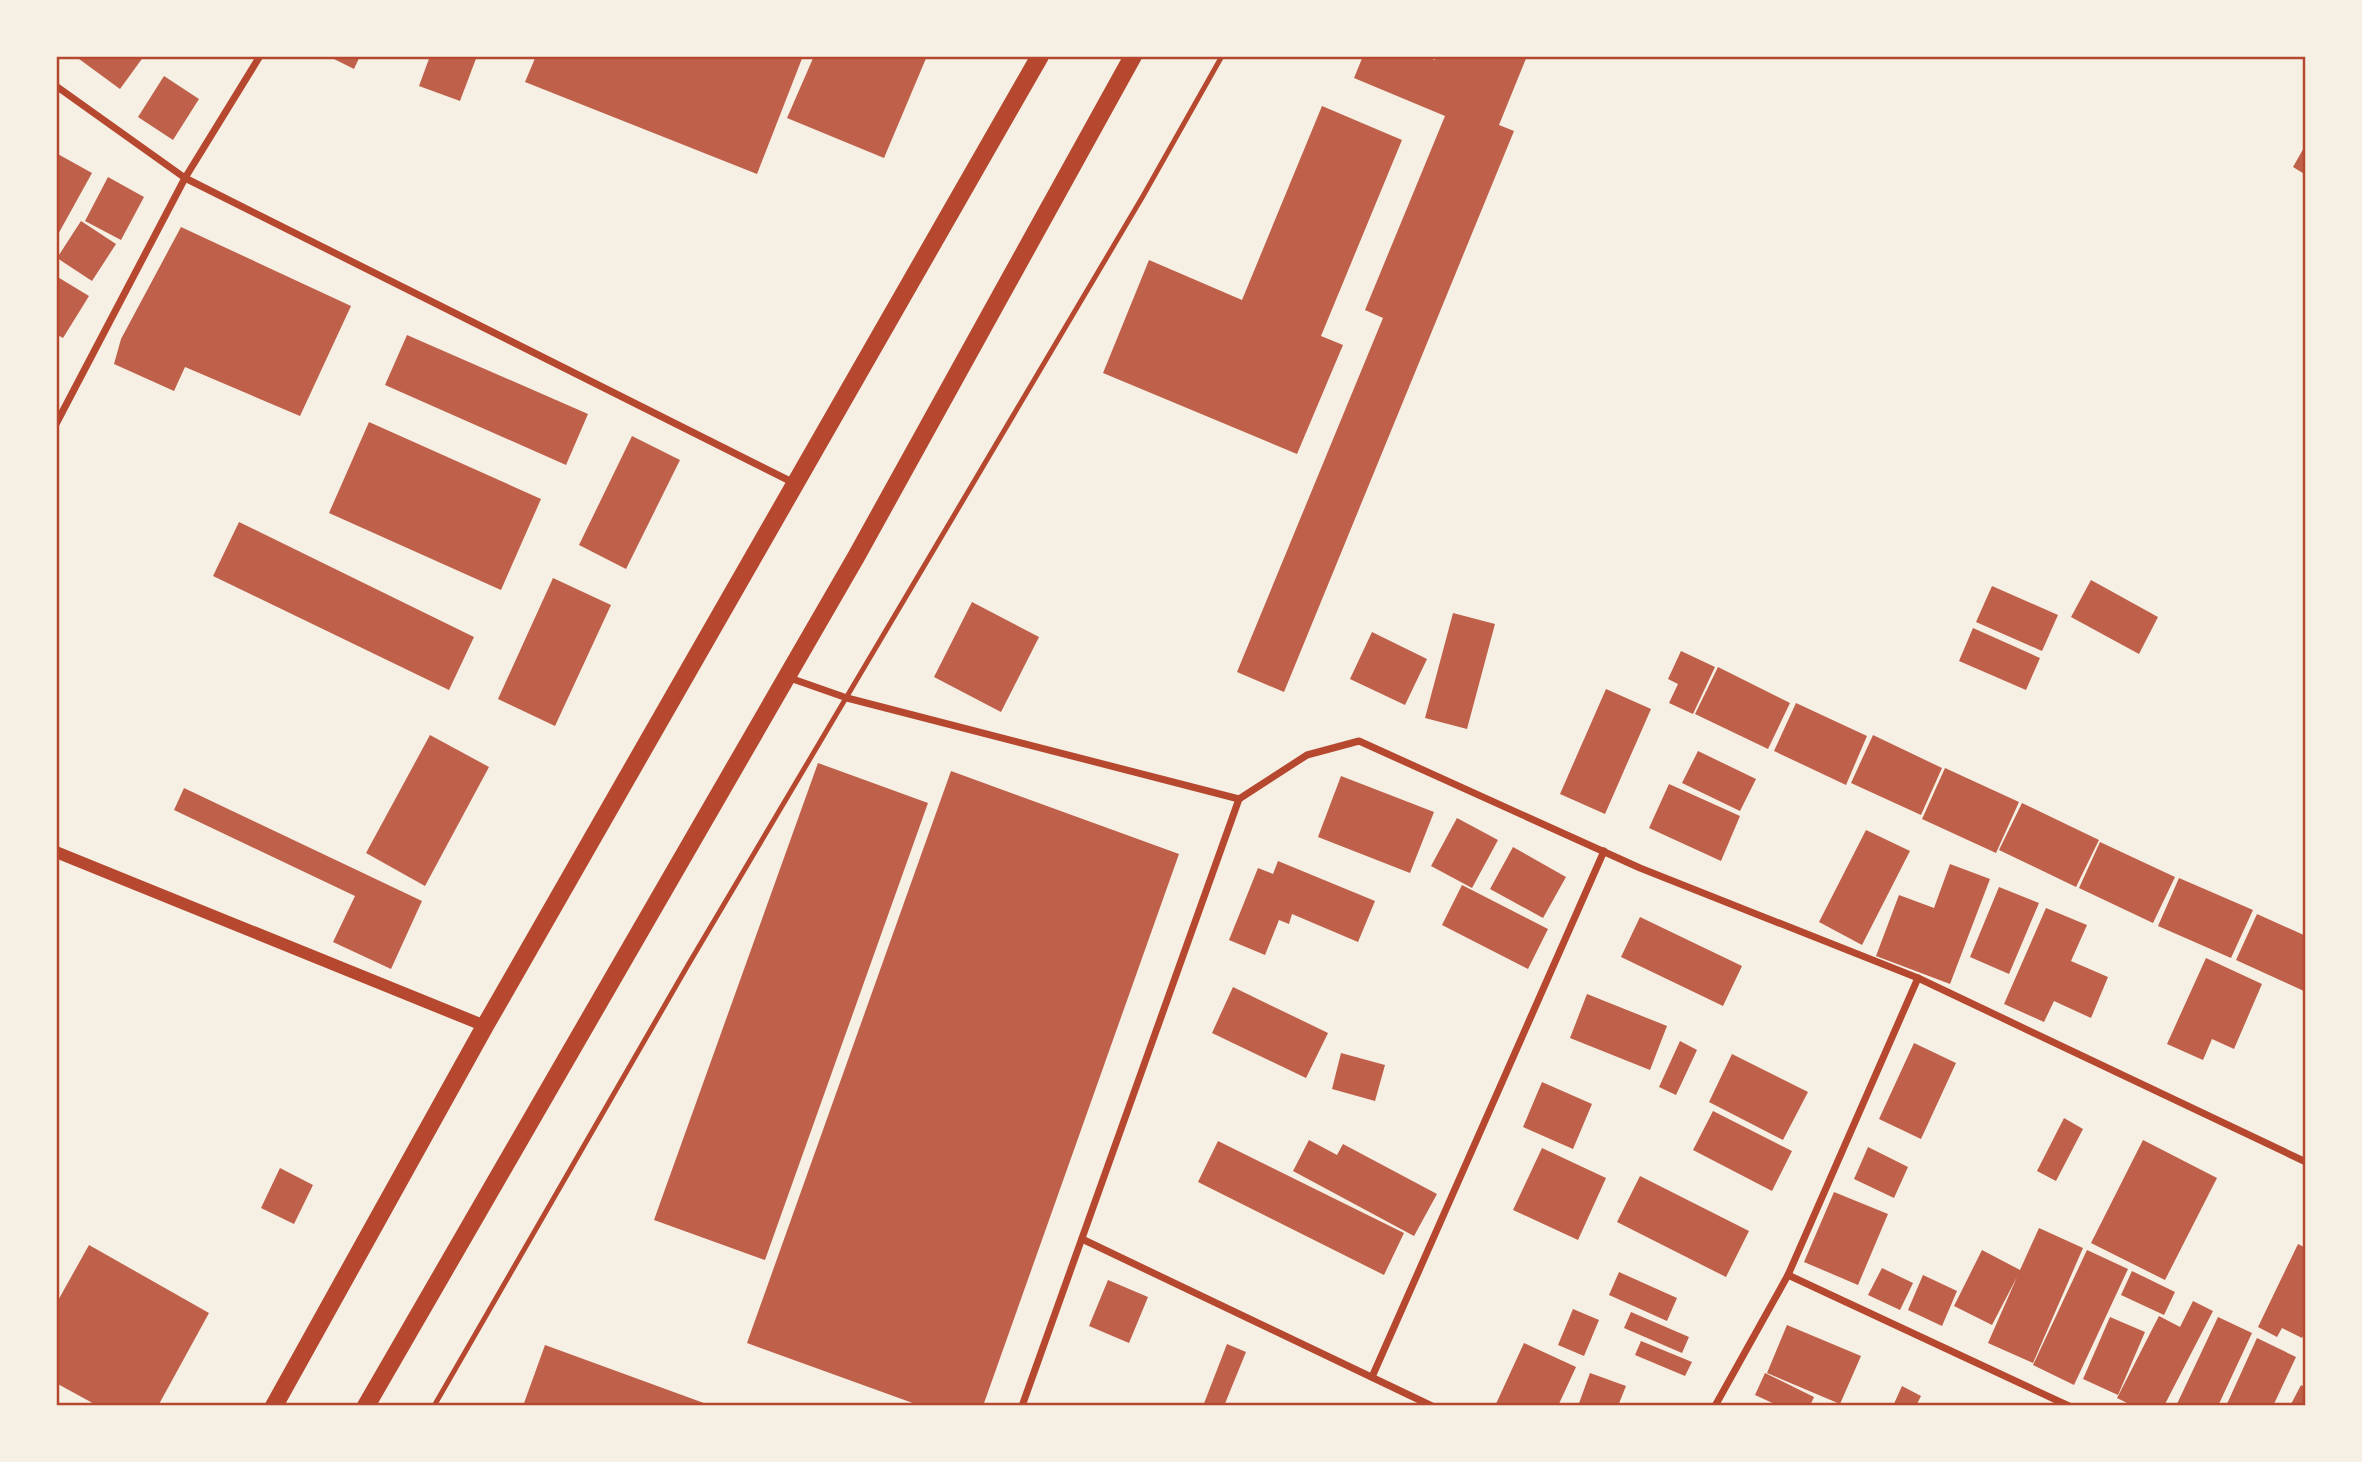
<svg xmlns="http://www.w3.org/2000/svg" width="2362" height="1462" viewBox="0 0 2362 1462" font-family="Mulish,sans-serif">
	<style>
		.building { fill: #bf614a }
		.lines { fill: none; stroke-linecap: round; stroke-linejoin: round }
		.service { stroke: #b5482f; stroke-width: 5 }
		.minor { stroke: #b5482f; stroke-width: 7 }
		.tertiary { stroke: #b5482f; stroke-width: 12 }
		.primary { stroke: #b5482f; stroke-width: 18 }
		.neatline { fill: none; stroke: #b5482f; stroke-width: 2.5 }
	</style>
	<rect width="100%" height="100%" fill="#f6efe4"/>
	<!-- building -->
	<g class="building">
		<path d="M 75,56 L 144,56 L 120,89 Z"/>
		<path d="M 328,56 L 360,56 L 354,69 Z"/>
		<path d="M 430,56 L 477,56 L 460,101 L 419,86 Z"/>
		<path d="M 536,56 L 803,56 L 757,174 L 525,82 Z"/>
		<path d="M 814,56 L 927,56 L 884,158 L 787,118 Z"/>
		<path d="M 1363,56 L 1425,56 L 1435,60 L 1436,56 L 1527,56 L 1499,125 L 1514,131 L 1284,692 L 1237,672 L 1383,318 L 1365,310 L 1445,116 L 1354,78 Z"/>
		<path d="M 164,76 L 199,99 L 173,140 L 138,117 Z"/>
		<path d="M 1322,106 L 1402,140 L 1321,336 L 1343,345 L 1297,454 L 1103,373 L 1149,260 L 1242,300 Z"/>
		<path d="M 2306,144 L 2306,175 L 2293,167 Z"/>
		<path d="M 56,153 L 92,173 L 56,238 Z"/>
		<path d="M 108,177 L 144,197 L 121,240 L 85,221 Z"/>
		<path d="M 81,221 L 116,244 L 92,281 L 57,258 Z"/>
		<path d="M 181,227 L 351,306 L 300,416 L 185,367 L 174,391 L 114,364 L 121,339 Z"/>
		<path d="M 56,276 L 89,296 L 63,338 L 56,334 Z"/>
		<path d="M 407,335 L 588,414 L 566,465 L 385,385 Z"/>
		<path d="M 369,422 L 541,499 L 501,590 L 329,513 Z"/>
		<path d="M 632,436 L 680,460 L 626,569 L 579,545 Z"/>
		<path d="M 239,522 L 474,637 L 449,690 L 213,576 Z"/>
		<path d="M 553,578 L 611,605 L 555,726 L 498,699 Z"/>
		<path d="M 2091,580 L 2158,617 L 2139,654 L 2071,617 Z"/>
		<path d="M 1992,586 L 2058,615 L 2042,651 L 1976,622 Z"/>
		<path d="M 972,602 L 1039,637 L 1001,712 L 934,677 Z"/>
		<path d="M 1453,613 L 1495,624 L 1467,729 L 1425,718 Z"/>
		<path d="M 1973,628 L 2040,658 L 2026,690 L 1959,661 Z"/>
		<path d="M 1372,632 L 1427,659 L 1405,705 L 1350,679 Z"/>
		<path d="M 1681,651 L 1715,667 L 1693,714 L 1669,703 L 1678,684 L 1668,679 Z"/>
		<path d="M 1718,667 L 1790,703 L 1768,749 L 1695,714 Z"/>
		<path d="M 1606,689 L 1651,709 L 1605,814 L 1560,794 Z"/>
		<path d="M 1796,703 L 1867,736 L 1846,785 L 1774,751 Z"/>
		<path d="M 430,735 L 489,767 L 425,886 L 366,853 Z"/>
		<path d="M 1873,735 L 1942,768 L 1921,815 L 1851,783 Z"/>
		<path d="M 1698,751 L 1756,779 L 1740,811 L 1682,783 Z"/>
		<path d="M 818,763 L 928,803 L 765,1260 L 654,1220 Z"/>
		<path d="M 1945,768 L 2019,802 L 1996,853 L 1922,819 Z"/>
		<path d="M 951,771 L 1179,854 L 983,1406 L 921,1406 L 747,1343 Z"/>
		<path d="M 1341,776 L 1434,812 L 1410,873 L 1318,837 Z"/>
		<path d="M 1669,784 L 1740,816 L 1721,861 L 1649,828 Z"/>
		<path d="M 184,788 L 422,901 L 391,969 L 333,942 L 355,896 L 174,810 Z"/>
		<path d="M 2022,803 L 2099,840 L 2076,887 L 1999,850 Z"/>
		<path d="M 1457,818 L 1498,840 L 1472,888 L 1431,866 Z"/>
		<path d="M 1866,830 L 1910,851 L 1862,945 L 1819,922 Z"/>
		<path d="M 2100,842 L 2175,877 L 2153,923 L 2079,888 Z"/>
		<path d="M 1513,847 L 1566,877 L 1543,918 L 1490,889 Z"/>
		<path d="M 1278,861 L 1375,901 L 1358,942 L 1292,914 L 1289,924 L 1279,920 L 1265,955 L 1229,940 L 1258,868 L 1273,874 Z"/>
		<path d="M 1950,864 L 1990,879 L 1950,984 L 1876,956 L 1899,895 L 1934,908 Z"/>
		<path d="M 2179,878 L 2253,910 L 2231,958 L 2158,926 Z"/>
		<path d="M 1462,885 L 1548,929 L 1528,969 L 1442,925 Z"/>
		<path d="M 1999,887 L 2039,903 L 2009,974 L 1970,957 Z"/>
		<path d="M 2046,908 L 2087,925 L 2071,961 L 2108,977 L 2091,1018 L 2054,1001 L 2044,1022 L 2004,1004 Z"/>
		<path d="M 2257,914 L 2306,936 L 2306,992 L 2236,960 Z"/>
		<path d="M 1640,917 L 1742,966 L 1723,1006 L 1621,957 Z"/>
		<path d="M 2206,958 L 2262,984 L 2234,1049 L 2212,1039 L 2203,1060 L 2167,1044 Z"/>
		<path d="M 1233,987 L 1328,1033 L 1306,1078 L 1212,1033 Z"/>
		<path d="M 1587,994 L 1667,1026 L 1650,1070 L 1570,1038 Z"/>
		<path d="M 1680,1041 L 1697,1050 L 1676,1095 L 1659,1087 Z"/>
		<path d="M 1914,1043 L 1956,1063 L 1921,1139 L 1879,1119 Z"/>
		<path d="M 1341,1053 L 1385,1065 L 1375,1101 L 1332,1089 Z"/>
		<path d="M 1732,1054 L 1808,1092 L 1783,1140 L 1709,1102 Z"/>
		<path d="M 1542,1082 L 1592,1104 L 1573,1149 L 1523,1127 Z"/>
		<path d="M 1713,1111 L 1792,1151 L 1772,1191 L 1693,1150 Z"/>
		<path d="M 2064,1118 L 2083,1129 L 2056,1181 L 2037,1171 Z"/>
		<path d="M 1309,1140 L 1337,1155 L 1343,1144 L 1437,1194 L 1414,1236 L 1293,1171 Z"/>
		<path d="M 2143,1140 L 2217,1178 L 2165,1280 L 2091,1243 Z"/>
		<path d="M 1218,1141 L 1404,1233 L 1384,1275 L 1198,1182 Z"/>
		<path d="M 1868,1147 L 1908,1167 L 1894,1198 L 1854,1179 Z"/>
		<path d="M 1542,1148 L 1606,1178 L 1578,1240 L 1513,1210 Z"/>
		<path d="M 280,1168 L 313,1185 L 294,1224 L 261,1208 Z"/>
		<path d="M 1640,1176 L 1749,1231 L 1726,1277 L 1617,1222 Z"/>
		<path d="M 1834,1192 L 1888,1214 L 1858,1285 L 1804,1262 Z"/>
		<path d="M 2039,1228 L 2083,1248 L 2033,1363 L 1988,1343 L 2017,1277 L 1992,1325 L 1954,1306 L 1982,1250 L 2020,1270 Z"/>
		<path d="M 2298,1244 L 2306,1248 L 2306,1330 L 2302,1338 L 2282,1328 L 2277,1337 L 2258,1327 Z"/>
		<path d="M 89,1245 L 209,1313 L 158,1406 L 98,1406 L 56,1383 L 56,1304 Z"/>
		<path d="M 2087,1250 L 2128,1269 L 2074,1385 L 2033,1365 Z"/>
		<path d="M 1882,1268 L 1913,1283 L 1900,1310 L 1868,1295 Z"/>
		<path d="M 2132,1271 L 2175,1292 L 2164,1315 L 2121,1295 Z"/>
		<path d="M 1619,1272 L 1677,1298 L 1667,1321 L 1609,1295 Z"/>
		<path d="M 1923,1275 L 1957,1291 L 1942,1326 L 1908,1310 Z"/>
		<path d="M 1108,1280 L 1148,1297 L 1129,1343 L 1089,1326 Z"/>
		<path d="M 2193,1301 L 2213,1311 L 2164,1406 L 2133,1406 L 2117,1398 L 2159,1316 L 2180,1327 Z"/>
		<path d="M 1573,1309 L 1599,1320 L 1584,1356 L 1558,1345 Z"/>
		<path d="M 1631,1312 L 1689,1337 L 1682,1353 L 1624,1328 Z"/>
		<path d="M 2110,1317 L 2145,1332 L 2118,1395 L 2083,1379 Z"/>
		<path d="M 2218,1317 L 2252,1333 L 2218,1406 L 2176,1406 Z"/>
		<path d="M 1787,1325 L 1861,1356 L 1840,1404 L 1767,1373 Z"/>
		<path d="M 2257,1338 L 2296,1357 L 2273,1406 L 2226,1406 Z"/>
		<path d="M 1641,1341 L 1692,1362 L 1685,1376 L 1635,1355 Z"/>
		<path d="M 1524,1343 L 1576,1367 L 1558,1406 L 1495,1406 Z"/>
		<path d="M 1227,1344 L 1246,1352 L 1224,1406 L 1203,1406 Z"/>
		<path d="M 545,1345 L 712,1406 L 523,1406 Z"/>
		<path d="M 1590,1373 L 1626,1386 L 1618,1406 L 1578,1406 Z"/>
		<path d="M 1765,1373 L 1814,1397 L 1810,1406 L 1779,1406 L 1755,1395 Z"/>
		<path d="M 2301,1385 L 2306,1388 L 2306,1406 L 2290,1406 Z"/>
		<path d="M 1902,1386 L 1921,1396 L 1916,1406 L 1893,1406 Z"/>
	</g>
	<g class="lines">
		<!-- service -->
		<path class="service" d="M 434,1406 L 688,965 L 1143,196 L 1222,56"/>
		<!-- minor -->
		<g class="minor">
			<path d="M 56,86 L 185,178 L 794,483"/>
			<path d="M 56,424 L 185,178 L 260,56"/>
			<path d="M 787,677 L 847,698 L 1239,799 L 1307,755 L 1359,741 L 1640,868 L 1918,978 L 2306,1162"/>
			<path d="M 1082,1239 L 1432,1406"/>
			<path d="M 1788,1275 L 2069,1406"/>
			<path d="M 1372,1377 L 1604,851"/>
			<path d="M 1022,1406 L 1239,799"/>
			<path d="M 1715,1406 L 1788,1275 L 1918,978"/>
		</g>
		<!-- tertiary -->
		<path class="tertiary" d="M 56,852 L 485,1026"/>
		<!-- primary -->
		<g class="primary">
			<path d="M 274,1406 L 485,1026 L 1040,56"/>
			<path d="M 366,1406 L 856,557 L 1133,56"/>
		</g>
	</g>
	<!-- border -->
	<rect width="2362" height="1462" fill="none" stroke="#f6efe4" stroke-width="116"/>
	<rect x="58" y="58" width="2246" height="1346" class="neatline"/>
</svg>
